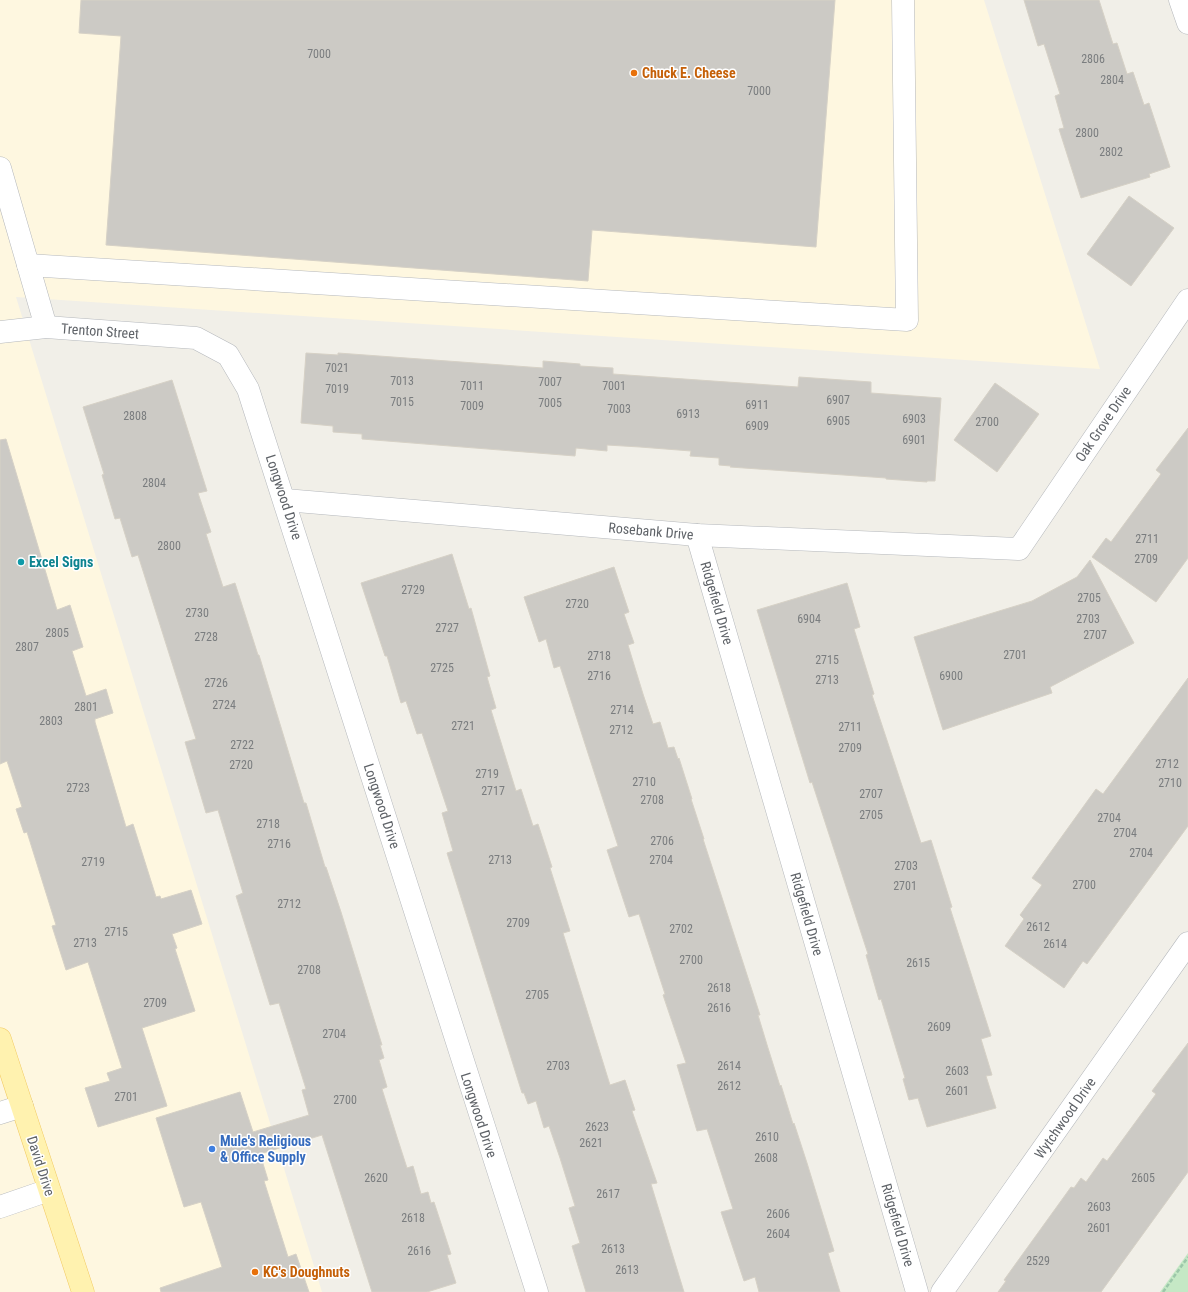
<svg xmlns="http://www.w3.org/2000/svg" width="1188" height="1292" viewBox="0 0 1188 1292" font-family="'Roboto Condensed',sans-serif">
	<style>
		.commercial { fill: #fef7e0 }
		.green { fill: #c5e8c5 }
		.building { fill: #cccac5; stroke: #d6d1c6 }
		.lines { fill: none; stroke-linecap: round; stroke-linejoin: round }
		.minor-casing { stroke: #b5b8bc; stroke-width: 23 }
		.major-casing { stroke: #f2c960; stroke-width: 23 }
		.path { stroke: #9cc7a9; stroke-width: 2.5; stroke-dasharray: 4 2; stroke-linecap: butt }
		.minor { stroke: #fff; stroke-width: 22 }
		.major { stroke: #fff2af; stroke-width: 22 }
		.food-dot { fill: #e8710a; stroke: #fff; stroke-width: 1.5 }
		.culture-dot { fill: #0f9aa8; stroke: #fff; stroke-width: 1.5 }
		.shop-dot { fill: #3f7fe0; stroke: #fff; stroke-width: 1.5 }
		.labels { text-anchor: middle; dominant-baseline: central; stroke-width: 3; stroke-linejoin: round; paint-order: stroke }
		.number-label { font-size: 12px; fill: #7a7d7f }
		.food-label { font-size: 14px; font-weight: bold; fill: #c56008; stroke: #fff; text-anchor: start }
		.street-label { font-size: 14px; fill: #5f6368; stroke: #fff }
		.culture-label { font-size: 14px; font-weight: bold; fill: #0d838f; stroke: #fff; text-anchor: start }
		.shop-label { font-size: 14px; font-weight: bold; fill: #366cbe; stroke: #fff; text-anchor: start }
	</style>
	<rect width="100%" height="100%" fill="#f1efe8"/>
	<!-- commercial -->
	<path class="commercial" d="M 0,0 L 984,0 L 1100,369 L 16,297 L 322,1292 L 0,1292 Z"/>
	<!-- green -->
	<path class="green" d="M 1188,1253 L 1188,1292 L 1160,1292 Z"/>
	<!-- building -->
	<g class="building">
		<path d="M 81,0 L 835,0 L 816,247 L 592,230 L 588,281 L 106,245 L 121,36 L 79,33 Z"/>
		<path d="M 1024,0 L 1099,0 L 1113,44 L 1117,43 L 1127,74 L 1133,72 L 1144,105 L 1149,103 L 1170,167 L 1149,174 L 1150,177 L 1081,198 L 1059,129 L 1064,128 L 1055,96 L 1060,94 L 1044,44 L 1038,46 Z"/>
		<path d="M 1129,196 L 1174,228 L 1131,286 L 1087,254 Z"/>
		<path d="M 306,353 L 338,355 L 338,353 L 543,368 L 543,361 L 580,364 L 580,366 L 613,368 L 613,374 L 798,387 L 799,377 L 871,382 L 871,393 L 941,398 L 935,481 L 927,481 L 927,482 L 886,479 L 886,478 L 730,467 L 731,466 L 719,465 L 719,458 L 690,456 L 691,451 L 640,447 L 607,445 L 607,451 L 576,448 L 575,456 L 362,439 L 362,434 L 333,432 L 333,426 L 301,423 Z"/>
		<path d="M 172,380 L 207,491 L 198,493 L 211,532 L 206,534 L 223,587 L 235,583 L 258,655 L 259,655 L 304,803 L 306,803 L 325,867 L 326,867 L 341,912 L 382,1045 L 380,1045 L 384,1058 L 379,1060 L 387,1087 L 382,1089 L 397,1137 L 407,1168 L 413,1166 L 421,1194 L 428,1192 L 431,1203 L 434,1202 L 451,1254 L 447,1255 L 456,1283 L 427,1292 L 372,1292 L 322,1135 L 260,1154 L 268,1180 L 264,1181 L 288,1257 L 296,1254 L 309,1292 L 161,1292 L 160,1288 L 222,1267 L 201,1202 L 184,1207 L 156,1118 L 240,1092 L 253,1132 L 309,1115 L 302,1090 L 306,1089 L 279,1003 L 270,1005 L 236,896 L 243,893 L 218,810 L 206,813 L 185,742 L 196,739 L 155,609 L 138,555 L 132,557 L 120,518 L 115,519 L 102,475 L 104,474 L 83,407 Z"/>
		<path d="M 995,383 L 1039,414 L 997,472 L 954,440 Z"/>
		<path d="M 1188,428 L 1188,558 L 1156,602 L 1092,557 L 1106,538 L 1111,542 L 1161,474 L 1156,470 Z"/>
		<path d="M 6,439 L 57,610 L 70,605 L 83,647 L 72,651 L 86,696 L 106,689 L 113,713 L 95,719 L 95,722 L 126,827 L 133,824 L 156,897 L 160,896 L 161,899 L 191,890 L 202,924 L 172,934 L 177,948 L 175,949 L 195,1011 L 142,1028 L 167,1106 L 98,1127 L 85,1088 L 110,1081 L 107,1073 L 122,1068 L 88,962 L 66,970 L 52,926 L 56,925 L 27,832 L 24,833 L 16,809 L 22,807 L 7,761 L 0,764 L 0,440 Z"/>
		<path d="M 452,554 L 469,609 L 471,608 L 490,676 L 487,677 L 496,708 L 491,710 L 516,791 L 521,789 L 533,826 L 538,824 L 552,867 L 550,868 L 570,931 L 563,933 L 610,1085 L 625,1080 L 635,1110 L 632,1111 L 657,1183 L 651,1184 L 684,1292 L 586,1292 L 572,1246 L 580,1243 L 569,1208 L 575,1206 L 560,1158 L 549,1126 L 544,1128 L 536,1101 L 528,1104 L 524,1093 L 522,1093 L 447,853 L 453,851 L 442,813 L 448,811 L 422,733 L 417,734 L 406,701 L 401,703 L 387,656 L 385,656 L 361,583 Z"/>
		<path d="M 1090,560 L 1134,643 L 1050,687 L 1052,693 L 943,730 L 914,637 L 1032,601 L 1077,577 Z"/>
		<path d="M 614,567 L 629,612 L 624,614 L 634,643 L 628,645 L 643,694 L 653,724 L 660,722 L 668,748 L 674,747 L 678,759 L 679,758 L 692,799 L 691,799 L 704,839 L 703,839 L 760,1015 L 758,1015 L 768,1048 L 780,1086 L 781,1085 L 793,1124 L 794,1123 L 807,1163 L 834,1251 L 828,1253 L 840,1292 L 759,1292 L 755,1277 L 744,1281 L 721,1212 L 733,1209 L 707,1129 L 697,1131 L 677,1065 L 686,1063 L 663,995 L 665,994 L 639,914 L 629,917 L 607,850 L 618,846 L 586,747 L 560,666 L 554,668 L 546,639 L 539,642 L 524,597 Z"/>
		<path d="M 847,583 L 860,627 L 854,629 L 874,694 L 872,695 L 921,843 L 931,840 L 952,907 L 950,908 L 991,1036 L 981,1039 L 992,1075 L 986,1076 L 996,1108 L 927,1127 L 918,1098 L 909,1100 L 903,1079 L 905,1078 L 881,999 L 879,1000 L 866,955 L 868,954 L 812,782 L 810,783 L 757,610 Z"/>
		<path d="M 1188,678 L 1188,826 L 1087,964 L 1083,961 L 1064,988 L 1005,946 L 1024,919 L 1020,915 L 1042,885 L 1032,878 L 1096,789 L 1103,794 Z"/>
		<path d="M 1188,1043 L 1188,1172 L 1101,1292 L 998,1292 L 1006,1281 L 1004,1280 L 1071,1187 L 1074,1188 L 1081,1178 L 1086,1182 L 1103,1158 L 1107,1161 L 1156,1094 L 1152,1091 Z"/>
	</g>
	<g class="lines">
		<!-- minor casing -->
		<g class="minor-casing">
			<g id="minor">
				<path d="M 1180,0 L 1188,23"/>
				<path d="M 0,168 L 46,327"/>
				<path d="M 28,265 L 907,320 L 903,0"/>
				<path d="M 0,332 L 46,327 L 196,338 L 228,355 L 248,389 L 537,1292"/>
				<path d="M 285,500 L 697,535 L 1019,549 L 1188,300"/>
				<path d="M 697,535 L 917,1292"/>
				<path d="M 0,1113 L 22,1106"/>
				<path d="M 0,1207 L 49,1190"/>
				<path d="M 942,1292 L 1188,943"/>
			</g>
		</g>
		<!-- major casing -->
		<g class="major-casing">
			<path id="major" d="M 0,1039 L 83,1292"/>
		</g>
		<!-- path -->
		<path class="path" d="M 1163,1292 L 1188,1257"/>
		<!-- minor -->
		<use href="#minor" class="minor"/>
		<!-- major -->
		<use href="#major" class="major"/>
	</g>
	<!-- markers -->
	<g class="food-dot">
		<circle cx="634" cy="73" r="4"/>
		<circle cx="255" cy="1272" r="4"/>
	</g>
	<circle class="culture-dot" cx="21" cy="562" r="4"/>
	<circle class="shop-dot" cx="212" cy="1149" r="4"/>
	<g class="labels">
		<!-- number labels -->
		<g class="number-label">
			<text x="319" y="54">7000</text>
			<text x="1093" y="59">2806</text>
			<text x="1112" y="80">2804</text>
			<text x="759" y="91">7000</text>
			<text x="1087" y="133">2800</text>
			<text x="1111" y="152">2802</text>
			<text x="337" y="368">7021</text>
			<text x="402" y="381">7013</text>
			<text x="550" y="382">7007</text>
			<text x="472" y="386">7011</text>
			<text x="614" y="386">7001</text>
			<text x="337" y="389">7019</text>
			<text x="838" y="400">6907</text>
			<text x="402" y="402">7015</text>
			<text x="550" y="403">7005</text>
			<text x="757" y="405">6911</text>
			<text x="472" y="406">7009</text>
			<text x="619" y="409">7003</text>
			<text x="688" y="414">6913</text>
			<text x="135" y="416">2808</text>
			<text x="914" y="419">6903</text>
			<text x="838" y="421">6905</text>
			<text x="987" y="422">2700</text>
			<text x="757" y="426">6909</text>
			<text x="914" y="440">6901</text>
			<text x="154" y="483">2804</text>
			<text x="1147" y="539">2711</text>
			<text x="169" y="546">2800</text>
			<text x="1146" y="559">2709</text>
			<text x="413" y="590">2729</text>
			<text x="1089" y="598">2705</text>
			<text x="577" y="604">2720</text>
			<text x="197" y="613">2730</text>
			<text x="809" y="619">6904</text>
			<text x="1088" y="619">2703</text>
			<text x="447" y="628">2727</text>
			<text x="57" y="633">2805</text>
			<text x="1095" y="635">2707</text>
			<text x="206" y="637">2728</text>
			<text x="27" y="647">2807</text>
			<text x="1015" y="655">2701</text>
			<text x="599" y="656">2718</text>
			<text x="827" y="660">2715</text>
			<text x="442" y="668">2725</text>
			<text x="599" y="676">2716</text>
			<text x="951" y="676">6900</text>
			<text x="827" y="680">2713</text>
			<text x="216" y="683">2726</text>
			<text x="224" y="705">2724</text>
			<text x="86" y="707">2801</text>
			<text x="622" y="710">2714</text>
			<text x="51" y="721">2803</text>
			<text x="463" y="726">2721</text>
			<text x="850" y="727">2711</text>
			<text x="621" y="730">2712</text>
			<text x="242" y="745">2722</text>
			<text x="850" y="748">2709</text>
			<text x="1167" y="764">2712</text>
			<text x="241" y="765">2720</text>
			<text x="487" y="774">2719</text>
			<text x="644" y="782">2710</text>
			<text x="1170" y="783">2710</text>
			<text x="78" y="788">2723</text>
			<text x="493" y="791">2717</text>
			<text x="871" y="794">2707</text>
			<text x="652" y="800">2708</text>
			<text x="871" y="815">2705</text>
			<text x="1109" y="818">2704</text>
			<text x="268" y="824">2718</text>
			<text x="1125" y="833">2704</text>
			<text x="662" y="841">2706</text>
			<text x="279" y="844">2716</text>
			<text x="1141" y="853">2704</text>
			<text x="500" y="860">2713</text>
			<text x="661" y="860">2704</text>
			<text x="93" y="862">2719</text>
			<text x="906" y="866">2703</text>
			<text x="1084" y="885">2700</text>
			<text x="905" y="886">2701</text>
			<text x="289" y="904">2712</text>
			<text x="518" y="923">2709</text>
			<text x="1038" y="927">2612</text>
			<text x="681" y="929">2702</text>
			<text x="116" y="932">2715</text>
			<text x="85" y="943">2713</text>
			<text x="1055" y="944">2614</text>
			<text x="691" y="960">2700</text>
			<text x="918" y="963">2615</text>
			<text x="309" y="970">2708</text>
			<text x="719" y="988">2618</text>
			<text x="537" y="995">2705</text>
			<text x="155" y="1003">2709</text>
			<text x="719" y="1008">2616</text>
			<text x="939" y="1027">2609</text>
			<text x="334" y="1034">2704</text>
			<text x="558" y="1066">2703</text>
			<text x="729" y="1066">2614</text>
			<text x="957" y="1071">2603</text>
			<text x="729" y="1086">2612</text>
			<text x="957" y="1091">2601</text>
			<text x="126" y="1097">2701</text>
			<text x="345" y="1100">2700</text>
			<text x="597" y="1127">2623</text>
			<text x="767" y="1137">2610</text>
			<text x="591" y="1143">2621</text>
			<text x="766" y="1158">2608</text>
			<text x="376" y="1178">2620</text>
			<text x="1143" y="1178">2605</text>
			<text x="608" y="1194">2617</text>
			<text x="1099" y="1207">2603</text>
			<text x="778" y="1214">2606</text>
			<text x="413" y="1218">2618</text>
			<text x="1099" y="1228">2601</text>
			<text x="778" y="1234">2604</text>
			<text x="613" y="1249">2613</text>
			<text x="419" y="1251">2616</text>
			<text x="1038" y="1261">2529</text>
			<text x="627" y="1270">2613</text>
		</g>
		<!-- food labels -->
		<g class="food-label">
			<text x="642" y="73">Chuck E. Cheese</text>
			<text x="263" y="1272">KC's Doughnuts</text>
		</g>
		<!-- street labels -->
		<g class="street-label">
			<text transform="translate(100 331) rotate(4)">Trenton Street</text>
			<text transform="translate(1103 424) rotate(-56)">Oak Grove Drive</text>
			<text transform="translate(284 497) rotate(72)">Longwood Drive</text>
			<text transform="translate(651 531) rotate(5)">Rosebank Drive</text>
			<text transform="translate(717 603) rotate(74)">Ridgefield Drive</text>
			<text transform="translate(382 806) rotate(72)">Longwood Drive</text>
			<text transform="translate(807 914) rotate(74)">Ridgefield Drive</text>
			<text transform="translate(479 1115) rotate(72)">Longwood Drive</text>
			<text transform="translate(1065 1118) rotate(-55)">Wytchwood Drive</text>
			<text transform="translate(41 1166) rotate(72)">David Drive</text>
			<text transform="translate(898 1225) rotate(74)">Ridgefield Drive</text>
		</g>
		<!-- culture labels -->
		<g class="culture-label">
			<text x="29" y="562">Excel Signs</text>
		</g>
		<!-- shop labels -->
		<g class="shop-label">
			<text x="220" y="1141">Mule's Religious<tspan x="220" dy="16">&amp; Office Supply</tspan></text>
		</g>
	</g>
</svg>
